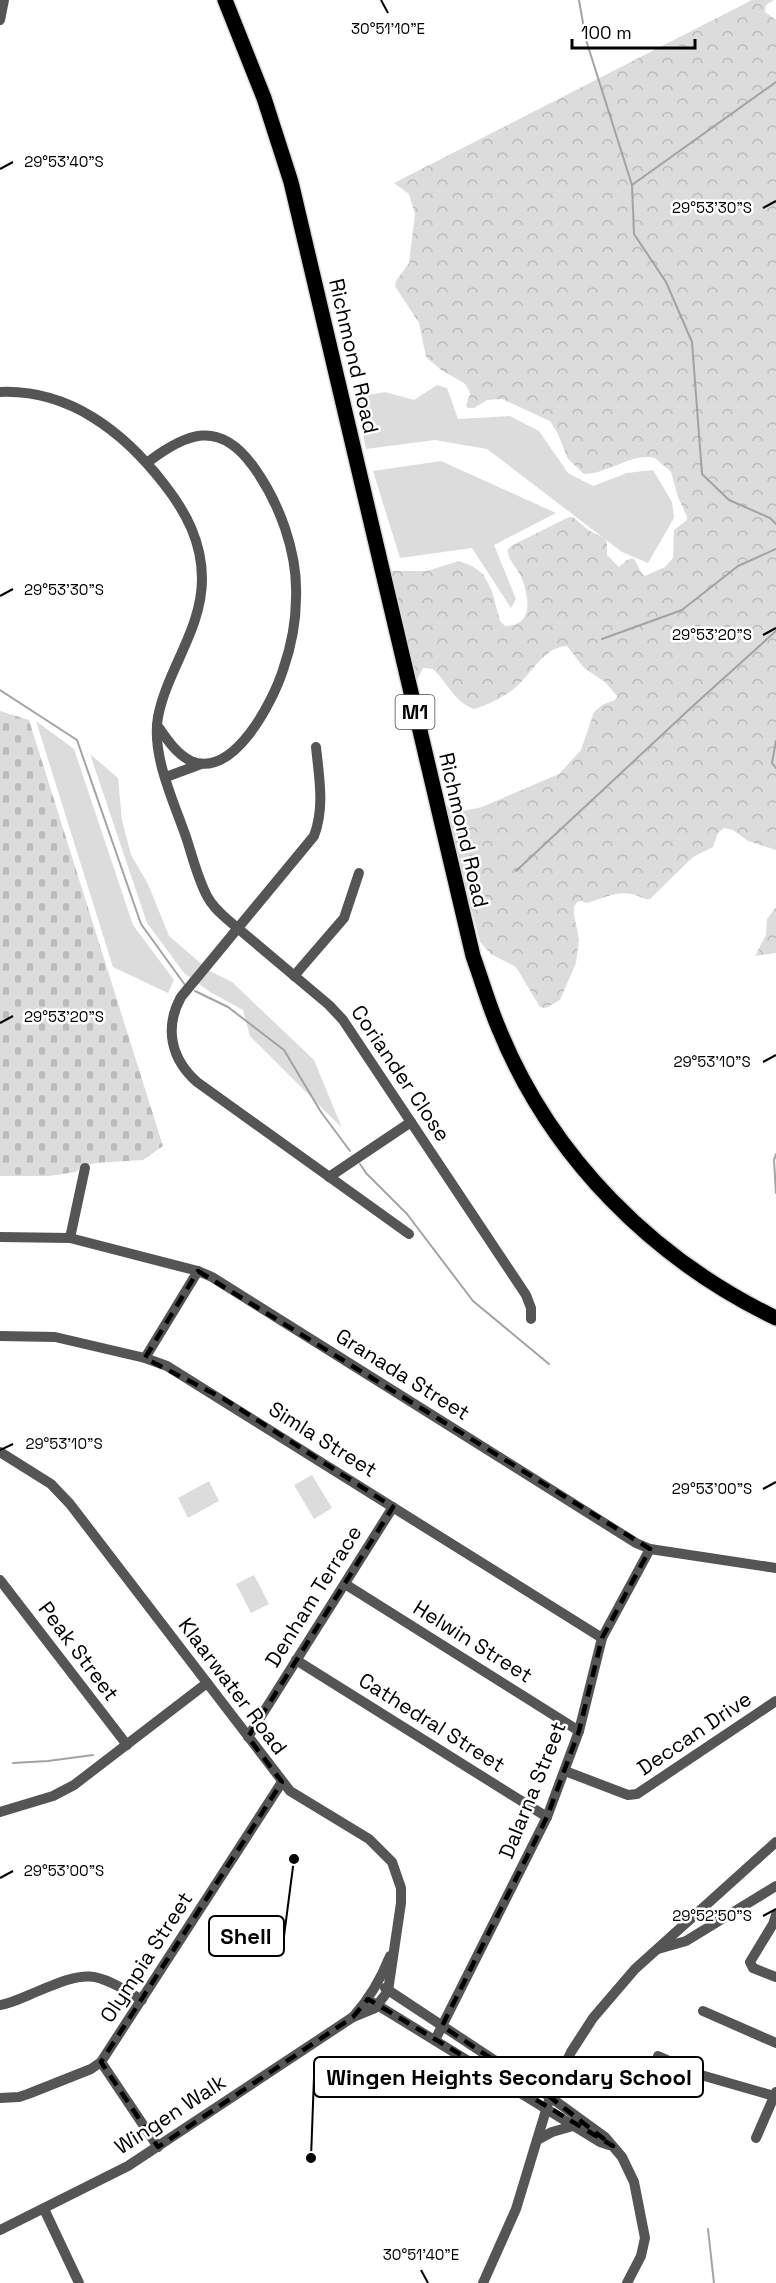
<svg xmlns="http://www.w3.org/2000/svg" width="776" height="2283" viewBox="0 0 776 2283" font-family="'Space Grotesk',sans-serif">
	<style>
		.green { fill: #dcdcdc }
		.forest { fill: url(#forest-crowns) }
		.cemetery { fill: url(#cemetery-stones) }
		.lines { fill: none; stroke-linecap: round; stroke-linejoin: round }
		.stream { stroke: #a3a3a3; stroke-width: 2 }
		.highway-casing { stroke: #dbdbdb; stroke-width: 18 }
		.minor { stroke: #555; stroke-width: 10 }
		.highway { stroke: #000; stroke-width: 15 }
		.marked { fill: none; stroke: #000; stroke-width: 4.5; stroke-dasharray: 12 8; stroke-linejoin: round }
		.ticks { fill: none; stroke: #000; stroke-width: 2 }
		.labels { text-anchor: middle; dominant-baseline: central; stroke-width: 5; stroke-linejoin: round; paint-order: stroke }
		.shield { fill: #fff; stroke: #4c4c4c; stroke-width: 1.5 }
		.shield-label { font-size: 20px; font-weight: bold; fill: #000 }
		.street-label { font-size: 21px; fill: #000; stroke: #fff }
		.ticks-label { font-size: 15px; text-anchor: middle; fill: #000; stroke: #fff; stroke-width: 5; stroke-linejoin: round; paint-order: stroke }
		.leader { fill: none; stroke: #000; stroke-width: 2 }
		.callout-dot { fill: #000; stroke: #fff; stroke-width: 2 }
		.callout { fill: #fff; stroke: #000; stroke-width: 2 }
		.callout-label { font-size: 22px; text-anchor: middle; font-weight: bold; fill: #000 }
	</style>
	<defs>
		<pattern id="forest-crowns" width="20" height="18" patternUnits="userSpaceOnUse" patternTransform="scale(1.5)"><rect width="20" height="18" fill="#dcdcdc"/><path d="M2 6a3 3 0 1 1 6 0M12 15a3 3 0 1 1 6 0" fill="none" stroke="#bbb"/></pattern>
		<pattern id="cemetery-stones" width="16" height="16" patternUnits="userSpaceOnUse" patternTransform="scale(1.5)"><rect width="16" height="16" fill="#dcdcdc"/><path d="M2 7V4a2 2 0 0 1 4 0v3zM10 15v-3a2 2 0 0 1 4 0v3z" fill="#bbb"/></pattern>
	</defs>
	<rect width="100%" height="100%" fill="#fff"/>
	<!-- green -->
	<g class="green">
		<path d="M 437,385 L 447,388 L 458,419 L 510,416 L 539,431 L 568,473 L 593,486 L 627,473 L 653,470 L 672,502 L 674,518 L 648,563 L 622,552 L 487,449 L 435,440 L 366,449 L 356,397 L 385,392 L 414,400 Z"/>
		<path d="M 441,461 L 556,513 L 494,545 L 516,599 L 511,608 L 472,548 L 400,558 L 373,471 Z"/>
		<path d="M 36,721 L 74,749 L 133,925 L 174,980 L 168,993 L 113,967 Z"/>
		<path d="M 90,754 L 118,778 L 122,820 L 131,855 L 148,884 L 169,936 L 210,971 L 232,982 L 314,1060 L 342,1128 L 250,1036 L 243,1010 L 210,992 L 184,973 L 147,923 Z"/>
		<path d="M 312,1475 L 332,1508 L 314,1519 L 294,1485 Z"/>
		<path d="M 209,1481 L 219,1501 L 188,1518 L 178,1498 Z"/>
		<path d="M 254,1575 L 269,1604 L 251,1613 L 236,1584 Z"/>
	</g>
	<!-- forest -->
	<g class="forest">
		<path d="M 752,0 L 774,0 L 766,5 L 765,12 L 776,20 L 776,850 L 748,841 L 733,830 L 724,828 L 718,833 L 713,847 L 693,857 L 650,899 C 643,900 639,895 631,894 C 616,891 602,899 587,903 L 581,901 L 577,902 L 574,907 L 574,915 L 579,939 L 576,963 L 560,1000 L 546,1008 L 540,1007 L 516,967 L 491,954 L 480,942 L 443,803 L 453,809 L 463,811 L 482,807 L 559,774 L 581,750 L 594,712 L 602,705 L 615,700 L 617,696 L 605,682 L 584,668 L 567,646 C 544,647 532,673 516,687 C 506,696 488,705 474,709 C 454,702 448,683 433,669 L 423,668 L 415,684 L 389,571 L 427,571 L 459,561 L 472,566 L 483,574 L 492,591 L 500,621 L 505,626 C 534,626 529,598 522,579 C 518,568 507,560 508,549 L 513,545 L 569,517 L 573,517 L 588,530 L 604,538 L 607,542 L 607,555 L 619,567 L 627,560 L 633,558 C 638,564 639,572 645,576 L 665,567 L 673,558 L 674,530 L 687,520 L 687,517 L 678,497 L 671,472 L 655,458 C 632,452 608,474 584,474 L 568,459 L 558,434 L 550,421 L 502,399 L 487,400 L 474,408 L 468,408 L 466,406 L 470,394 L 469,390 L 464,383 L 441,370 L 426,357 L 419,323 L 395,286 L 396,281 L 409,263 L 415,214 L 409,194 L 394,183 Z"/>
		<path d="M 776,907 L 776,953 L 755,956 L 766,935 L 767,919 Z"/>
	</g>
	<!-- cemetery -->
	<path class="cemetery" d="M 0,711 L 29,720 L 163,1146 L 143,1160 L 96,1163 L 82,1166 L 76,1172 L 49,1176 L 0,1176 Z"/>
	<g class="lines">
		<!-- stream -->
		<g class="stream">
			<path d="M 579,0 L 586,40 L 632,185 L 634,234 L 666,282 L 692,342 L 702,474 L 729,500 L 770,518 L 776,524"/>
			<path d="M 632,185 L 776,82"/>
			<path d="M 602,639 L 682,610 L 738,566 L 776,549"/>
			<path d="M 0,690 L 77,740 L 141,924 L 185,985"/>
			<path d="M 776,741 L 772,763 L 776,768"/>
			<path d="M 516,871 L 694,705 L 776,631"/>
			<path d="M 195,991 L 228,1007 L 284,1050 L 321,1112 L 350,1151"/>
			<path d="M 776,1154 L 774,1160 L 776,1193"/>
			<path d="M 360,1164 L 366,1173 L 407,1214 L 473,1301 L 549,1364"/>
			<path d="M 13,1763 L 48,1761 L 93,1755"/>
			<path d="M 708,2229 L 714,2283"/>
		</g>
		<!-- highway casing -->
		<g class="highway-casing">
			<path id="highway" d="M 225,0 L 264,98 L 291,182 L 473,956 C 482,981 489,1006 499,1029 C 551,1157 653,1259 776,1318"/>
		</g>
		<!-- minor -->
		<g class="minor">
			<path d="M 0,20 L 4,0"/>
			<path d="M 0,392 C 69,389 124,432 164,484 C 186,512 202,542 202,579 C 202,629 167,670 158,717 C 151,756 175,804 187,840 C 193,859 198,879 207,896 C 212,906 220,913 228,920 L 329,1005 L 343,1020 L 526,1295 L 531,1308 L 531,1319"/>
			<path d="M 148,462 C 186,433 219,419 253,466 C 279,502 298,552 296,598 C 296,622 291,647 283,670 C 273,701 234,779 191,761 C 176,754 166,738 157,725"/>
			<path d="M 316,747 C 319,777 325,807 314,836 L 181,997 C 164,1028 171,1059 197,1082 L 409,1234"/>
			<path d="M 166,777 L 201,764"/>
			<path d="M 294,976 L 344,918 L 359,873"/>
			<path d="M 329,1177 L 411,1122"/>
			<path d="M 0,1237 L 70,1238 L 198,1271 L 212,1277 L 636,1543 L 650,1549 L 776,1568"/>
			<path d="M 70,1238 L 85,1168"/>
			<path d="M 0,1336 L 55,1337 L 145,1358 L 167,1366 L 602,1638"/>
			<path d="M 145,1358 L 198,1271"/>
			<path d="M 0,1452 L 51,1484 L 70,1504 L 290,1791 L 369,1839 L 392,1862 L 401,1888 L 401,1903 L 388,1991 L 375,2008 L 353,2017"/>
			<path d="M 0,1580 L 127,1745"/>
			<path d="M 345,1584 L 579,1731"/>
			<path d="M 296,1660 L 547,1817"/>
			<path d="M 248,1737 L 393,1507"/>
			<path d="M 565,1771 L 628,1795 L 637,1794 L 776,1701"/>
			<path d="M 0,1812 L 53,1796 L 74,1785 L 207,1683"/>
			<path d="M 776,1915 L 773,1924 L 750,1962 L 753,1968 L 776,1977"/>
			<path d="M 658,1949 L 686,1941 L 776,1886"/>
			<path d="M 385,1988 L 550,2097 L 605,2137 L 622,2157 L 634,2182 L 645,2238 L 641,2256 L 627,2283"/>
			<path d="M 374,2003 L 600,2142 L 609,2145"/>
			<path d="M 0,2005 C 12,2003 24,1997 36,1992 C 89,1970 92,1970 142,2000"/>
			<path d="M 703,2011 L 776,2043"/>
			<path d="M 435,2040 L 547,1817 L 579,1731 L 602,1638 L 650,1549"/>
			<path d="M 658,2056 L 701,2075 L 774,2096"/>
			<path d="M 101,2062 L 158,2147"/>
			<path d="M 526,2080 L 542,2082 L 561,2073"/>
			<path d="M 0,2098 L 19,2097 L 28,2094 L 91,2069 L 101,2062 L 282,1782"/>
			<path d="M 756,2138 L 776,2092"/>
			<path d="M 537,2140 L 552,2132 L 573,2126"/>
			<path d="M 44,2209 L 79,2283"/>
			<path d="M 0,2230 L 128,2166 L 353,2017 C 369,1999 381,1979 390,1956"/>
			<path d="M 483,2283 L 516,2209 L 550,2097 L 571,2052 L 593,2018 L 635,1969 L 776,1842"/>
		</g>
		<!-- highway -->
		<use href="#highway" class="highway"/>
	</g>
	<!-- marked area -->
	<path class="marked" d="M 198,1271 L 650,1549 L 602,1638 L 579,1731 L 547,1817 L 442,2026 L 550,2097 L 613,2146 L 368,1999 L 353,2017 L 158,2147 L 101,2062 L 282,1782 L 248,1737 L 393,1507 L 224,1399 L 145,1358 Z"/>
	<!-- ticks -->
	<path class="ticks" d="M 381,0 L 388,13M 0,169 L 13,162M 763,208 L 776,201M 0,596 L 13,589M 763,635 L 776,628M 0,1023 L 13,1016M 763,1062 L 776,1055M 0,1450 L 13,1444M 763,1489 L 776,1482M 0,1878 L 13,1871M 763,1916 L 776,1909M 421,2270 L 428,2283"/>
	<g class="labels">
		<!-- shield labels -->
		<rect class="shield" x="395.5" y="695" width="39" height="34" rx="4.5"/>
		<g class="shield-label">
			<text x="415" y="712">M1</text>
		</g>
		<!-- street labels -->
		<g class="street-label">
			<text transform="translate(354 356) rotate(77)">Richmond Road</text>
			<text transform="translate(464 830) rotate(77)">Richmond Road</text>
			<text transform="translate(401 1073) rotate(56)">Coriander Close</text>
			<text transform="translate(403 1374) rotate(32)">Granada Street</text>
			<text transform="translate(323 1439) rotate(32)">Simla Street</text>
			<text transform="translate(313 1596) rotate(-58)">Denham Terrace</text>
			<text transform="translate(473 1641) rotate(32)">Helwin Street</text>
			<text transform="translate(79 1651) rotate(53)">Peak Street</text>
			<text transform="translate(233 1686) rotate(53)">Klaarwater Road</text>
			<text transform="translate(432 1722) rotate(32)">Cathedral Street</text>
			<text transform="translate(694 1733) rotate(-34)">Deccan Drive</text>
			<text transform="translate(532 1790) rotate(-68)">Dalarna Street</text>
			<text transform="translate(146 1957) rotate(-57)">Olympia Street</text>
			<text transform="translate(170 2114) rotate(-33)">Wingen Walk</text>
		</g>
	</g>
	<g class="ticks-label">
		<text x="388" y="34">30°51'10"E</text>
		<text x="64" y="167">29°53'40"S</text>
		<text x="712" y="213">29°53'30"S</text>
		<text x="64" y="595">29°53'30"S</text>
		<text x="712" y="640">29°53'20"S</text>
		<text x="64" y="1022">29°53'20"S</text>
		<text x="712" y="1067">29°53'10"S</text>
		<text x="64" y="1449">29°53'10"S</text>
		<text x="712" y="1494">29°53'00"S</text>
		<text x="64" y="1876">29°53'00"S</text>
		<text x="712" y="1921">29°52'50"S</text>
		<text x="421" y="2260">30°51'40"E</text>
	</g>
	<!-- callouts -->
	<path class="leader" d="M294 1859L284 1936M311 2158L314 2077"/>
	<g class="callout-dot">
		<circle cx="294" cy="1859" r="6"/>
		<circle cx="311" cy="2158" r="6"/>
	</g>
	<g class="callout">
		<rect x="209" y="1916" width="75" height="40" rx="6"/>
		<rect x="314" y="2057" width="389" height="40" rx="6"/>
	</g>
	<g class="callout-label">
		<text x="246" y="1944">Shell</text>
		<text x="509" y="2085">Wingen Heights Secondary School</text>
	</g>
	<!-- scale -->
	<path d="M572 39v9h123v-9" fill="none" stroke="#000000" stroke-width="3"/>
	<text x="581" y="39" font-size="18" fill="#000000" stroke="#ffffff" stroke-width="4.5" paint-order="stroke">100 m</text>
</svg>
